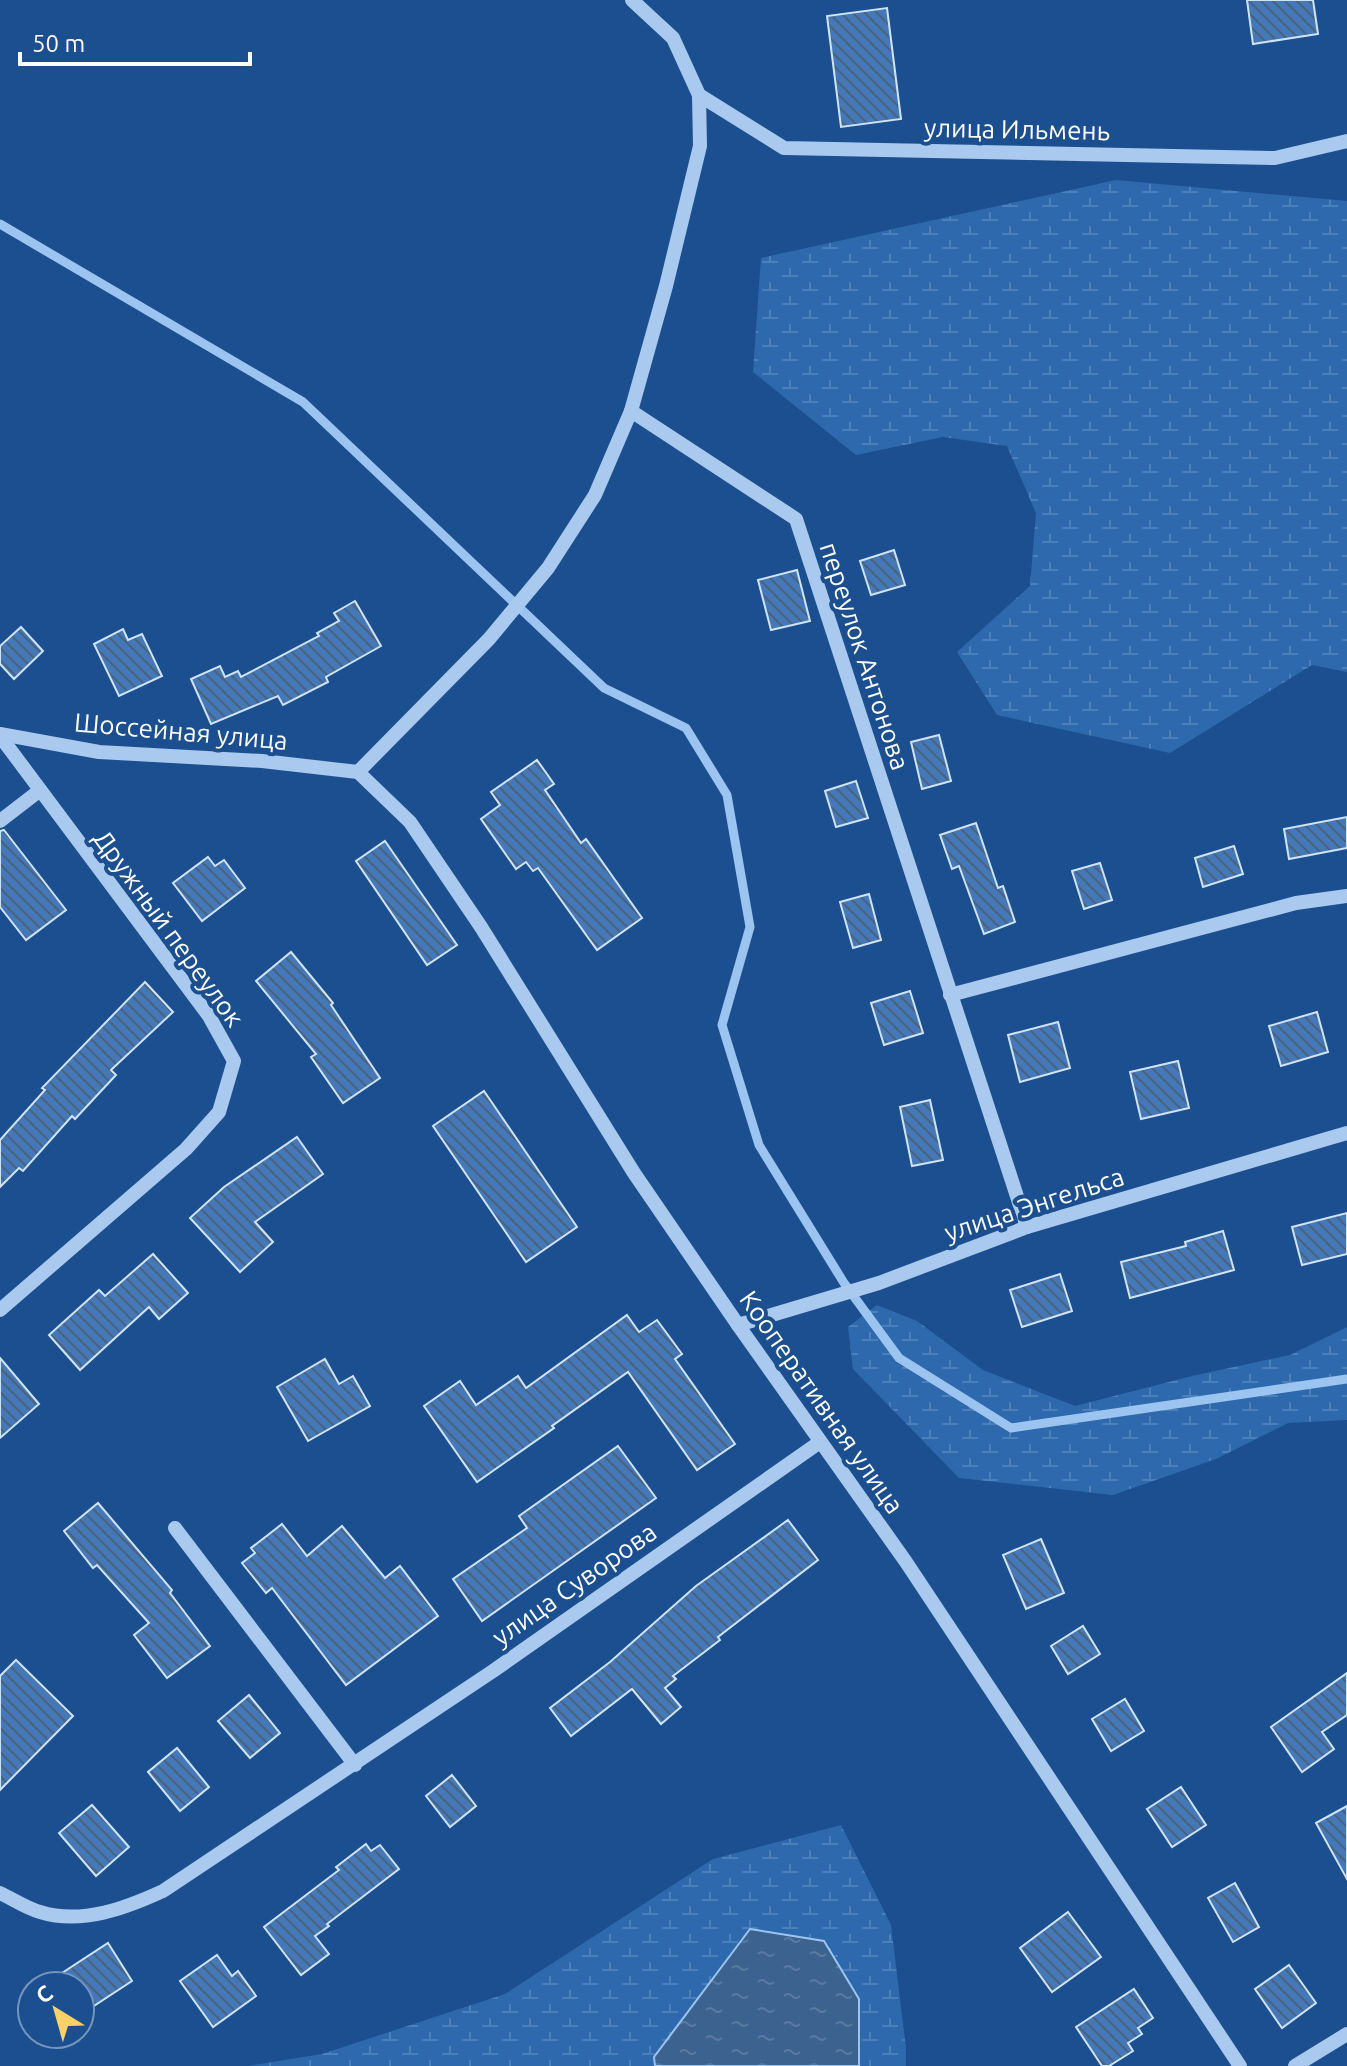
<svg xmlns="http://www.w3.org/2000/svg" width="1347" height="2066" viewBox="0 0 1347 2066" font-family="Ubuntu,sans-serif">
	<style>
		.wetland { fill: url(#wetland-marsh) }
		.water { fill: url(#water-ripples); stroke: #9cc4f0; stroke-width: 2 }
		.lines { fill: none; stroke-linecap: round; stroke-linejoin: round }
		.stream { stroke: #9cc4f0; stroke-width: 9 }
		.building { fill: url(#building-back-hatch); stroke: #cfe3fa; stroke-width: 2 }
		.minor { stroke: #a9c9ee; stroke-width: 14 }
		.labels { text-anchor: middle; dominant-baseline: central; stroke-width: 8; stroke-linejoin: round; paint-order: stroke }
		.street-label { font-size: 26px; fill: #fff; stroke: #1b4f8f }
	</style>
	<defs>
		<pattern id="wetland-marsh" width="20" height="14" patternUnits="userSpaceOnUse" patternTransform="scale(2)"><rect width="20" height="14" fill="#2e69ad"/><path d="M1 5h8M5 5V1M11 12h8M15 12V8" fill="none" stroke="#4d80b9"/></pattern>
		<pattern id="water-ripples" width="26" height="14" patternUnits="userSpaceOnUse" patternTransform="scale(2)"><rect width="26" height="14" fill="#3c6290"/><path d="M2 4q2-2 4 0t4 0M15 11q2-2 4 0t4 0" fill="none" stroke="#597aa1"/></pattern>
		<pattern id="building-back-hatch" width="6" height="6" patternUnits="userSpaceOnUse" patternTransform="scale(2)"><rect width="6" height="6" fill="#4478b7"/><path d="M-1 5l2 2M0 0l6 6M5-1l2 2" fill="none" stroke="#486282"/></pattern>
	</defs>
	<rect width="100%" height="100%" fill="#1b4f8f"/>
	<!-- wetland -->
	<g class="wetland">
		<path d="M 1116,180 L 1347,201 L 1347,672 L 1312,665 L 1170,753 L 997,715 L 957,652 L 1030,586 L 1036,513 L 1007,446 L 943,437 L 856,455 L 753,372 L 761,258 Z"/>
		<path d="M 877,1305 L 917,1321 L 983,1370 L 1075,1406 L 1192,1376 L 1290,1355 L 1347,1327 L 1347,1420 L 1288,1423 L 1216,1459 L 1113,1495 L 959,1478 L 853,1369 L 848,1327 Z"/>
		<path d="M 841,1825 L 891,1925 L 906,2048 L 906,2066 L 248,2066 L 322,2054 L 505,1994 L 713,1859 Z"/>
	</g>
	<!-- water -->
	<path class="water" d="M 750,1929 L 824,1941 L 859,1999 L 859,2066 L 655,2066 L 654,2057 Z"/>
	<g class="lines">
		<!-- stream -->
		<path class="stream" d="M 0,224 L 303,402 L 604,688 L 686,728 L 727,795 L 750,927 L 722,1025 L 759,1145 L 844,1283 L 899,1358 L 1011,1428 L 1347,1379"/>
	</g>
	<!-- building -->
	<g class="building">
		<path d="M 1247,0 L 1313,0 L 1318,34 L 1253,44 Z"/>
		<path d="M 887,8 L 901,119 L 841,127 L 827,16 Z"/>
		<path d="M 894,550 L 905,585 L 871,595 L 860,561 Z"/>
		<path d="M 797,570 L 810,621 L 771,630 L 758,580 Z"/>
		<path d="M 355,601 L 381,646 L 326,677 L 328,682 L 283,705 L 278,696 L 211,724 L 191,679 L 220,666 L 225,677 L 238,671 L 241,677 L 319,636 L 317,633 L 339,621 L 334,613 Z"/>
		<path d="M 21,627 L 43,651 L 14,679 L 0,664 L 0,646 Z"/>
		<path d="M 123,629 L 128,640 L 142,634 L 162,676 L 119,696 L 94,644 Z"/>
		<path d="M 939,735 L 951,781 L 922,789 L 911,742 Z"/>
		<path d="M 537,760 L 554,784 L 545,790 L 581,843 L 586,839 L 642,918 L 597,950 L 538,868 L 533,871 L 526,862 L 516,869 L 481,819 L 500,805 L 491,792 Z"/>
		<path d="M 856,781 L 868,818 L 836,827 L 825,791 Z"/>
		<path d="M 1347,817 L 1347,848 L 1289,859 L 1284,829 Z"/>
		<path d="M 976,823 L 998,888 L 1003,886 L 1015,922 L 984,934 L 959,866 L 952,869 L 940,835 Z"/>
		<path d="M 4,830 L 66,910 L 26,940 L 0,907 L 0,831 Z"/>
		<path d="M 385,841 L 457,945 L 427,965 L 356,861 Z"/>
		<path d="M 1234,846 L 1243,874 L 1203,887 L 1195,858 Z"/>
		<path d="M 208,857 L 215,866 L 224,860 L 245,888 L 202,921 L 173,883 Z"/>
		<path d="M 1100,863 L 1112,900 L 1084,909 L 1072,871 Z"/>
		<path d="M 869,894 L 881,940 L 853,948 L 840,902 Z"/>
		<path d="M 291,952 L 333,1003 L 331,1005 L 380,1078 L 343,1103 L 311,1057 L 316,1054 L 256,981 Z"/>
		<path d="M 145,982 L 173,1012 L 111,1070 L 116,1075 L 75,1119 L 72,1116 L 23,1171 L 19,1168 L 0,1187 L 0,1140 L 45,1090 L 42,1088 Z"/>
		<path d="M 910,991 L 923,1033 L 884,1045 L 871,1003 Z"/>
		<path d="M 1317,1012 L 1328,1052 L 1281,1066 L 1269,1026 Z"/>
		<path d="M 1058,1022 L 1070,1068 L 1020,1082 L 1008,1035 Z"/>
		<path d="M 1178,1061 L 1189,1108 L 1141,1119 L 1130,1072 Z"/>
		<path d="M 484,1091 L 577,1227 L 526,1262 L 433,1126 Z"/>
		<path d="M 930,1100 L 943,1160 L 912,1166 L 900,1107 Z"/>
		<path d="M 297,1137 L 323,1174 L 255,1222 L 273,1242 L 240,1272 L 190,1218 L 224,1187 Z"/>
		<path d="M 1347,1213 L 1347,1254 L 1302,1265 L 1292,1227 Z"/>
		<path d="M 1223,1231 L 1234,1270 L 1130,1298 L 1121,1262 L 1186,1246 L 1185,1242 Z"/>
		<path d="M 153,1254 L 188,1293 L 159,1319 L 149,1307 L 80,1370 L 49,1335 L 99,1290 L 105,1296 Z"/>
		<path d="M 1060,1274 L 1072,1311 L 1022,1327 L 1010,1290 Z"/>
		<path d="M 627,1315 L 639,1332 L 657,1320 L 682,1354 L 675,1359 L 735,1444 L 697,1470 L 628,1372 L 552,1426 L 554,1428 L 477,1482 L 424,1406 L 460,1381 L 476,1405 L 518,1376 L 526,1388 Z"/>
		<path d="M 0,1358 L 39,1404 L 0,1438 Z"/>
		<path d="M 325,1359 L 339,1384 L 353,1376 L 370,1406 L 308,1441 L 277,1387 Z"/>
		<path d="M 618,1446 L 656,1498 L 482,1621 L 453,1579 L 527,1528 L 519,1516 Z"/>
		<path d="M 98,1503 L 172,1590 L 170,1593 L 210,1646 L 167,1678 L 134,1635 L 149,1623 L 97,1565 L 93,1568 L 64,1531 Z"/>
		<path d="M 788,1520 L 818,1560 L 718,1637 L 720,1640 L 673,1676 L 676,1679 L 665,1688 L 681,1707 L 661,1724 L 632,1689 L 571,1736 L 550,1708 L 610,1662 L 696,1586 Z"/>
		<path d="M 282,1524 L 307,1556 L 342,1526 L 385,1578 L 400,1566 L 438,1616 L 346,1685 L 272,1588 L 266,1593 L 242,1563 L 255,1553 L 251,1548 Z"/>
		<path d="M 1041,1539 L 1064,1593 L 1026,1609 L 1003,1555 Z"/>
		<path d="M 1083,1626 L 1100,1654 L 1068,1674 L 1051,1646 Z"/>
		<path d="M 16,1660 L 73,1716 L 0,1790 L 0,1676 Z"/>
		<path d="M 1347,1673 L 1347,1715 L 1322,1732 L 1334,1749 L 1302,1772 L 1271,1727 Z"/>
		<path d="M 249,1695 L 280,1733 L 250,1758 L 218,1721 Z"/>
		<path d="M 1125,1699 L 1144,1731 L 1111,1751 L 1092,1719 Z"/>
		<path d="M 177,1748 L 209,1787 L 180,1811 L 148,1772 Z"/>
		<path d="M 452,1775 L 476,1806 L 450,1827 L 426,1796 Z"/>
		<path d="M 1181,1787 L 1206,1825 L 1172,1847 L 1147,1809 Z"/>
		<path d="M 92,1805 L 129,1847 L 96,1876 L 59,1833 Z"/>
		<path d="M 1347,1806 L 1347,1879 L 1316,1823 Z"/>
		<path d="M 366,1844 L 371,1851 L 380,1845 L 399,1869 L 327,1924 L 329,1926 L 315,1936 L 329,1954 L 301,1975 L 264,1927 L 339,1870 L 336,1867 Z"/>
		<path d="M 1235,1883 L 1259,1927 L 1233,1942 L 1208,1898 Z"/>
		<path d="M 1068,1912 L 1101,1957 L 1052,1992 L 1020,1948 Z"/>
		<path d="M 108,1943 L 132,1981 L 86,2011 L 80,2002 L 80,1986 L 70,1986 L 62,1973 Z"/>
		<path d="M 217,1955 L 232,1976 L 238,1971 L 256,1996 L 213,2027 L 180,1981 Z"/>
		<path d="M 1289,1965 L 1316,2003 L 1282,2028 L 1255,1989 Z"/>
		<path d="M 1134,1989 L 1153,2018 L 1138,2028 L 1142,2034 L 1128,2043 L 1133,2051 L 1109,2066 L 1102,2066 L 1076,2027 Z"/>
	</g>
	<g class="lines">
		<!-- minor -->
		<g class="minor">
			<path d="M 699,95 L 784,148 L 1275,158 L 1347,141"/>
			<path d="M 631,411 L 796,519 L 1027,1227"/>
			<path d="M 0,734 L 99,752 L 262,761 L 358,772"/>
			<path d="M 0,736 L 209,1016 L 234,1061 L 219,1112 L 186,1149 L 0,1310"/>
			<path d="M 358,772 L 410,822 L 481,927 L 634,1173 L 738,1325 L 906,1562 L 1240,2066"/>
			<path d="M 358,772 L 489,639 L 548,568 L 595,495 L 631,411 L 666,286 L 700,146 L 699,95 L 673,38 L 632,0"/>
			<path d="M 0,821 L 39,791"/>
			<path d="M 950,995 L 1296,903 L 1347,896"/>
			<path d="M 738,1325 L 879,1283 L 1027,1227 L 1347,1133"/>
			<path d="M 175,1528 L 355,1765"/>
			<path d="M 0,1893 C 13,1899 26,1908 40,1912 C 82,1925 126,1908 163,1891 L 493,1671 L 820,1442"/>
			<path d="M 1295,2066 L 1347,2034"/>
		</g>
	</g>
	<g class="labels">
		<!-- street labels -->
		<g class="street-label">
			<text transform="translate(1017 129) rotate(1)">улица Ильмень</text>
			<text transform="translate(865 656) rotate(72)">переулок Антонова</text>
			<text transform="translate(181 731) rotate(5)">Шоссейная улица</text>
			<text transform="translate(169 928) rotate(54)">Дружный переулок</text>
			<text transform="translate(1034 1204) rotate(-18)">улица Энгельса</text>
			<text transform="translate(822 1402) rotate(55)">Кооперативная улица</text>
			<text transform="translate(574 1584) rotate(-35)">улица Суворова</text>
		</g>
	</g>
	<!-- north arrow -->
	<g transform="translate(56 2010) rotate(323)"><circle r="38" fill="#1b4f8f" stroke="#7695bc" stroke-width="2"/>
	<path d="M0-6L14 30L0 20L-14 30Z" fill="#ffd166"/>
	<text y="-12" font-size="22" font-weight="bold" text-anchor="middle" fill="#ffffff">С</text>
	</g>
	<!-- scale -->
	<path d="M20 52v12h230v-12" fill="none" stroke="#ffffff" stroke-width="4"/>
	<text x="32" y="52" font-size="24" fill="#ffffff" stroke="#1b4f8f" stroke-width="6" paint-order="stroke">50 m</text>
</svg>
